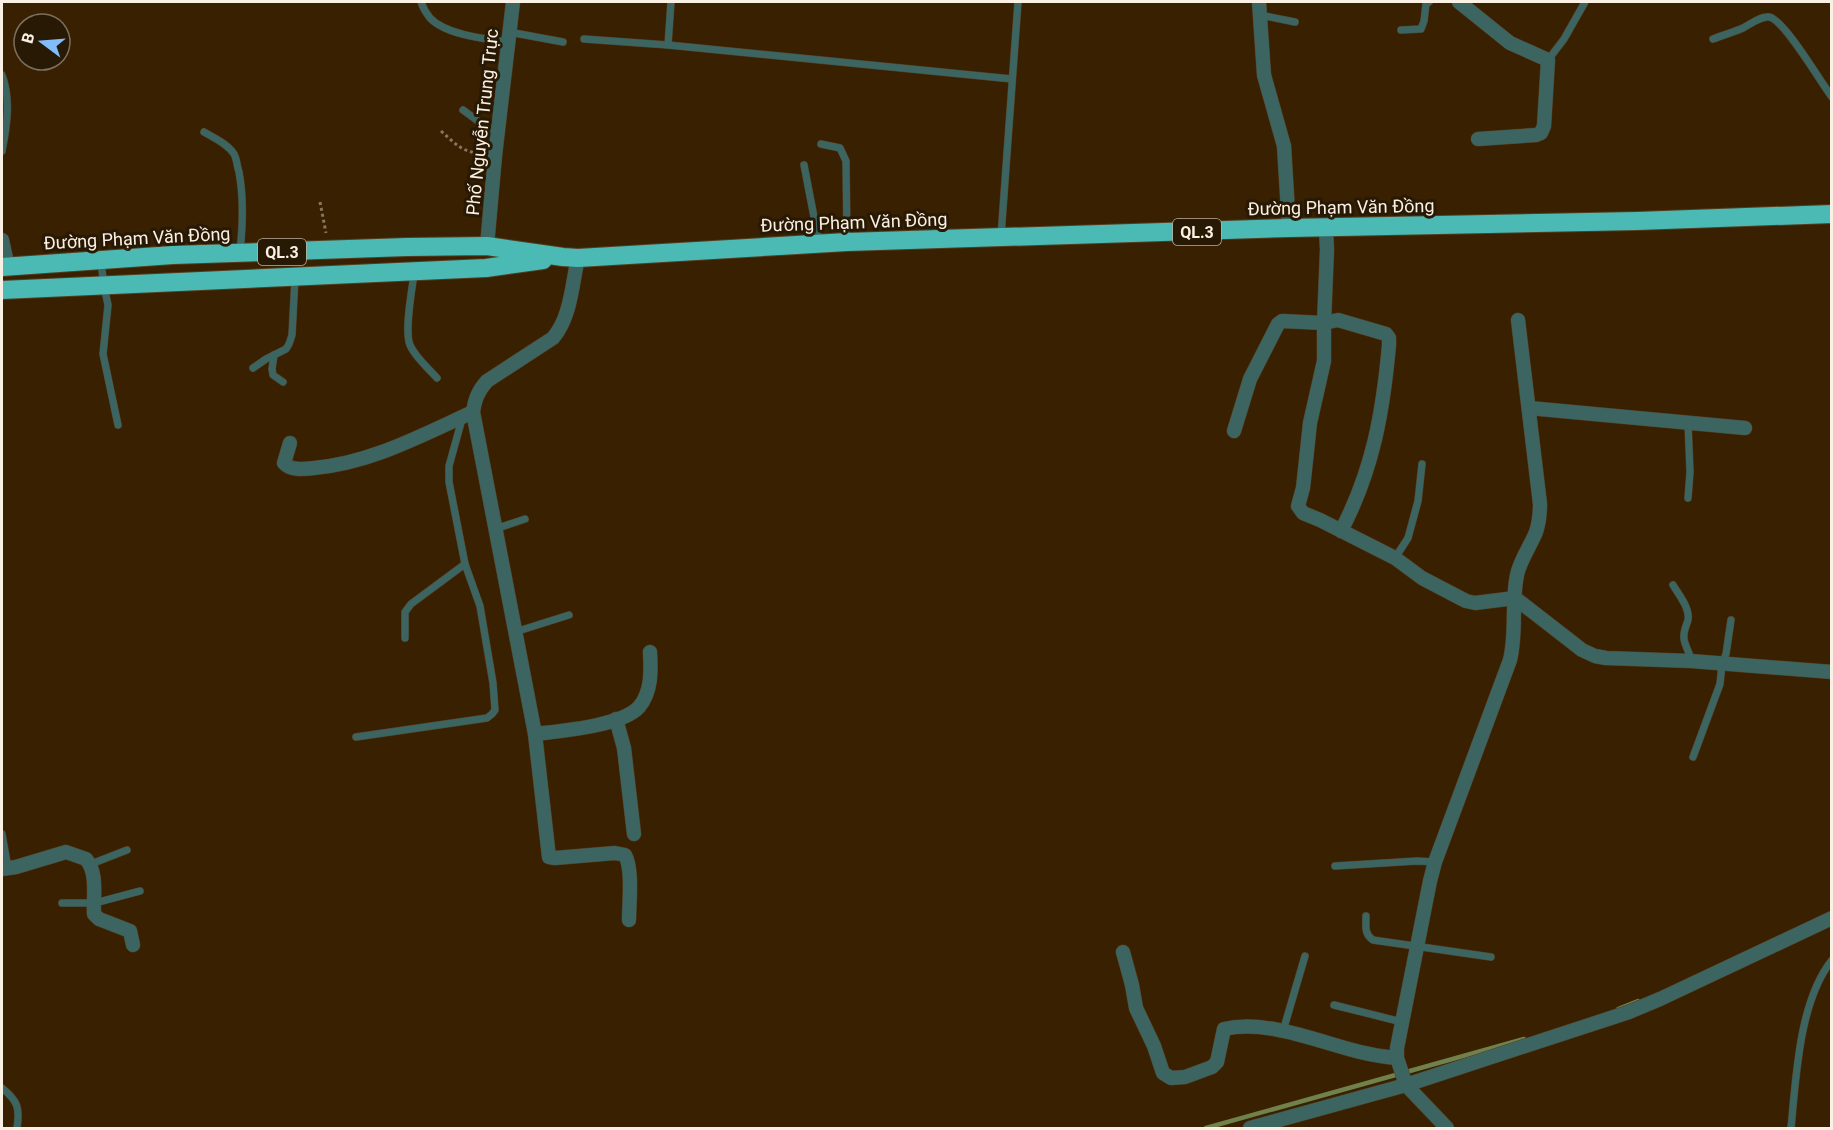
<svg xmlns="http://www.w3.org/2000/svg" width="1833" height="1130" viewBox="0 0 1833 1130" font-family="Roboto,sans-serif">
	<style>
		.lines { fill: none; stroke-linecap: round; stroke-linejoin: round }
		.stream { stroke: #70814b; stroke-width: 4.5 }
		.lane-casing { stroke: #533d20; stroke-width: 8 }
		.street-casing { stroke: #533d20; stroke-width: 15 }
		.highway-casing { stroke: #533d20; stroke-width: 20 }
		.path { stroke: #89765f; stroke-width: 3; stroke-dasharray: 3 3; stroke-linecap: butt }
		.lane { stroke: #3c6461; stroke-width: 7 }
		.street { stroke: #3c6461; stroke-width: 14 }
		.highway { stroke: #4bbab4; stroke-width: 18 }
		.labels { text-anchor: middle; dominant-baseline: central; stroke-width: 6; stroke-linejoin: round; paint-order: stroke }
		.shield { fill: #281905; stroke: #bcb0a1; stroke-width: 1.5 }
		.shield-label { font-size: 16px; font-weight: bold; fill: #fbf0e4 }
		.street-label { font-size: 18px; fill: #fbf0e4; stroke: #281905 }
	</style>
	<rect width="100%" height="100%" fill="#382000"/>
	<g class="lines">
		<!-- stream -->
		<g class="stream">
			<path d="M 1618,1009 L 1638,1001"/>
			<path d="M 1206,1128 L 1524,1039"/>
		</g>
		<!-- lane casing -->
		<g class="lane-casing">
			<g id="lane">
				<path d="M 421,2 C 423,8 426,13 430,18 C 446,35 486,39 508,42"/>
				<path d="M 1260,15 L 1295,22"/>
				<path d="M 1401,30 L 1421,29 L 1424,21 L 1426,4 L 1429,2"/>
				<path d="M 509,32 L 563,42"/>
				<path d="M 584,39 L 668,45 L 1012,79"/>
				<path d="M 1713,39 C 1723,35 1734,32 1743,28 C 1751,24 1760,16 1769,17 C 1784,19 1821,83 1832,97"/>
				<path d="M 668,45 L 671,2"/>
				<path d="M 1548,60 L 1564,39 L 1585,2"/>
				<path d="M 2,75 C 11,99 7,126 2,151"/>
				<path d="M 463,110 L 497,135"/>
				<path d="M 204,132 C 214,138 228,144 234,154 C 237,159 237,167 239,172 C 244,199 243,224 240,251"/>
				<path d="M 821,144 L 840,148 L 846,161 L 847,240"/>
				<path d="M 804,165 L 819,243"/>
				<path d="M 1001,236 L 1018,2"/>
				<path d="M 101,262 L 104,286 L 108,305 L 103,354 L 118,425"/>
				<path d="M 414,274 C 412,290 404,331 410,345 C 415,357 428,368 437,378"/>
				<path d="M 274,355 L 272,369 L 273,375 L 283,382"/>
				<path d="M 253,368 L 266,359 L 286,349 L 289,344 L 292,335 L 295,278"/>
				<path d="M 1688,423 L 1690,472 L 1688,498"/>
				<path d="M 495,529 L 525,519"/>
				<path d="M 1395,558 L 1408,538 L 1418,501 L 1422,464"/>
				<path d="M 1673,585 C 1679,595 1690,608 1688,620 C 1686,627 1683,631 1684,639 C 1685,646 1690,653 1691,661"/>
				<path d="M 515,632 L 569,615"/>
				<path d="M 405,638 L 405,612 L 411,604 L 465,564"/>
				<path d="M 356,737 L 487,718 L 492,714 L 495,710 L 493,683 L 480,606 L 465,564 L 449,482 L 449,466 L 462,419"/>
				<path d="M 1693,757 L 1720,684 L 1722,664 L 1726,654 L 1731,620"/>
				<path d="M 2,834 L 8,868"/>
				<path d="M 91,864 L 127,850"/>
				<path d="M 1335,866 L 1417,861 L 1435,862"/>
				<path d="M 62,903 L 95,903 L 140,891"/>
				<path d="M 1366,916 C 1366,926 1364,934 1373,940 L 1491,957"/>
				<path d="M 1334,1005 L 1402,1022"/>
				<path d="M 1283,1031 L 1305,956"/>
				<path d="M 2,1088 C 18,1101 20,1108 17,1128"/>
				<path d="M 1791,1128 C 1796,1078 1799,1001 1832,960"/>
			</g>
		</g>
		<!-- street casing -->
		<g class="street-casing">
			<g id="street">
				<path d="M 1259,2 L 1264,75 L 1284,146 L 1289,228"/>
				<path d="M 1459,2 L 1510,43 L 1548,60 L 1544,126 L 1541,133 L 1536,135 L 1478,139"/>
				<path d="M 1326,229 L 1327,250 L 1324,323 L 1324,361 L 1310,423 L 1303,488 L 1298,506 L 1303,513 L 1320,520 L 1395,558 L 1422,578 L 1466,601 L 1475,603 L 1515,598 L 1582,650 L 1595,656 L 1606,658 L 1691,661 L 1832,672"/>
				<path d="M 2,240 L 8,267"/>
				<path d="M 487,246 L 495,156 L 513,2"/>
				<path d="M 578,258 C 572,284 571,317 553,338 L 487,381 C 478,391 475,399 473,412 L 535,734 L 549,857 L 555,858 L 615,853 L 625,855 C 633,869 629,903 629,920"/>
				<path d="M 1529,408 L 1745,428"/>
				<path d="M 1234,431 L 1250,379 L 1278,324 L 1282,321 L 1324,323 L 1338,320 L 1386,334 L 1389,338 L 1389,345 C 1383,412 1373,470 1341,531"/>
				<path d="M 290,443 L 284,463 C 291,471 304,469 314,468 C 371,463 422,435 473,412"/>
				<path d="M 616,719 L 624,748 L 634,834"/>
				<path d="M 535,734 C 560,731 622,726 639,707 C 652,692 651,670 650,652"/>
				<path d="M 2,869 L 16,867 L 66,852 L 86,859 C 98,873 93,896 94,914 L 99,919 L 130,931 L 133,945"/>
				<path d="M 1123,952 L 1132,985 L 1136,1008 L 1154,1046 L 1163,1073 L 1171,1078 L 1185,1077 L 1212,1067 L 1217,1062 L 1224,1029 C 1267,1019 1319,1042 1360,1052 C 1372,1055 1385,1057 1397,1058"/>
				<path d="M 1250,1128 L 1406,1085 L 1629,1012 L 1660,999 L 1832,918"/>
				<path d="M 1447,1128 L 1406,1085 L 1397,1058 L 1397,1048 L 1430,881 L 1435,862 L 1510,660 C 1517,632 1511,603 1517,575 C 1520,560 1530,547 1536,532 C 1539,523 1540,514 1540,504 L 1518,320"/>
			</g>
		</g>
		<!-- highway casing -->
		<g class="highway-casing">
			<g id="highway">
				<path d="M 2,267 L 173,255 L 407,247 L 487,246 L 563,257 L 578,258 L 847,242 L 1289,228 L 1637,221 L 1832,214"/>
				<path d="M 2,290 L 486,268 L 543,260"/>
			</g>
		</g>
		<!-- path -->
		<g class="path">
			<path d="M 441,131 C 457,145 460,151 482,154"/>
			<path d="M 320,202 L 326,233"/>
		</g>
		<!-- lane -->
		<use href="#lane" class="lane"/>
		<!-- street -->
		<use href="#street" class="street"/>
		<!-- highway -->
		<use href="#highway" class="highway"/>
	</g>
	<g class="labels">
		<!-- shield labels -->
		<g class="shield">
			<rect x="1173" y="219" width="48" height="26" rx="4.5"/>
			<rect x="258" y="239" width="48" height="26" rx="4.5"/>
		</g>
		<g class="shield-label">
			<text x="1197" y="232">QL.3</text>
			<text x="282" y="252">QL.3</text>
		</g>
		<!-- street labels -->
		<g class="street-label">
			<text transform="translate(482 122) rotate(-84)">Phố Nguyễn Trung Trực</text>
			<text transform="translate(1341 207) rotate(-1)">Đường Phạm Văn Đồng</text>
			<text transform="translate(854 222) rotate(-2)">Đường Phạm Văn Đồng</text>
			<text transform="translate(137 238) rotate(-3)">Đường Phạm Văn Đồng</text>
		</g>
	</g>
	<!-- border -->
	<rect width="1833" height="1130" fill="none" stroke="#fbf0e4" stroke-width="6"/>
	<!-- north arrow -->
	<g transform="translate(42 42) rotate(286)"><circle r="28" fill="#281905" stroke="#7c6f5e" stroke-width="1.5"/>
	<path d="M0-4.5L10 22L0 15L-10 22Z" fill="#81bdfa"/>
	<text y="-9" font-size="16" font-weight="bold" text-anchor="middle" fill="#fbf0e4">B</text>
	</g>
</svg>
